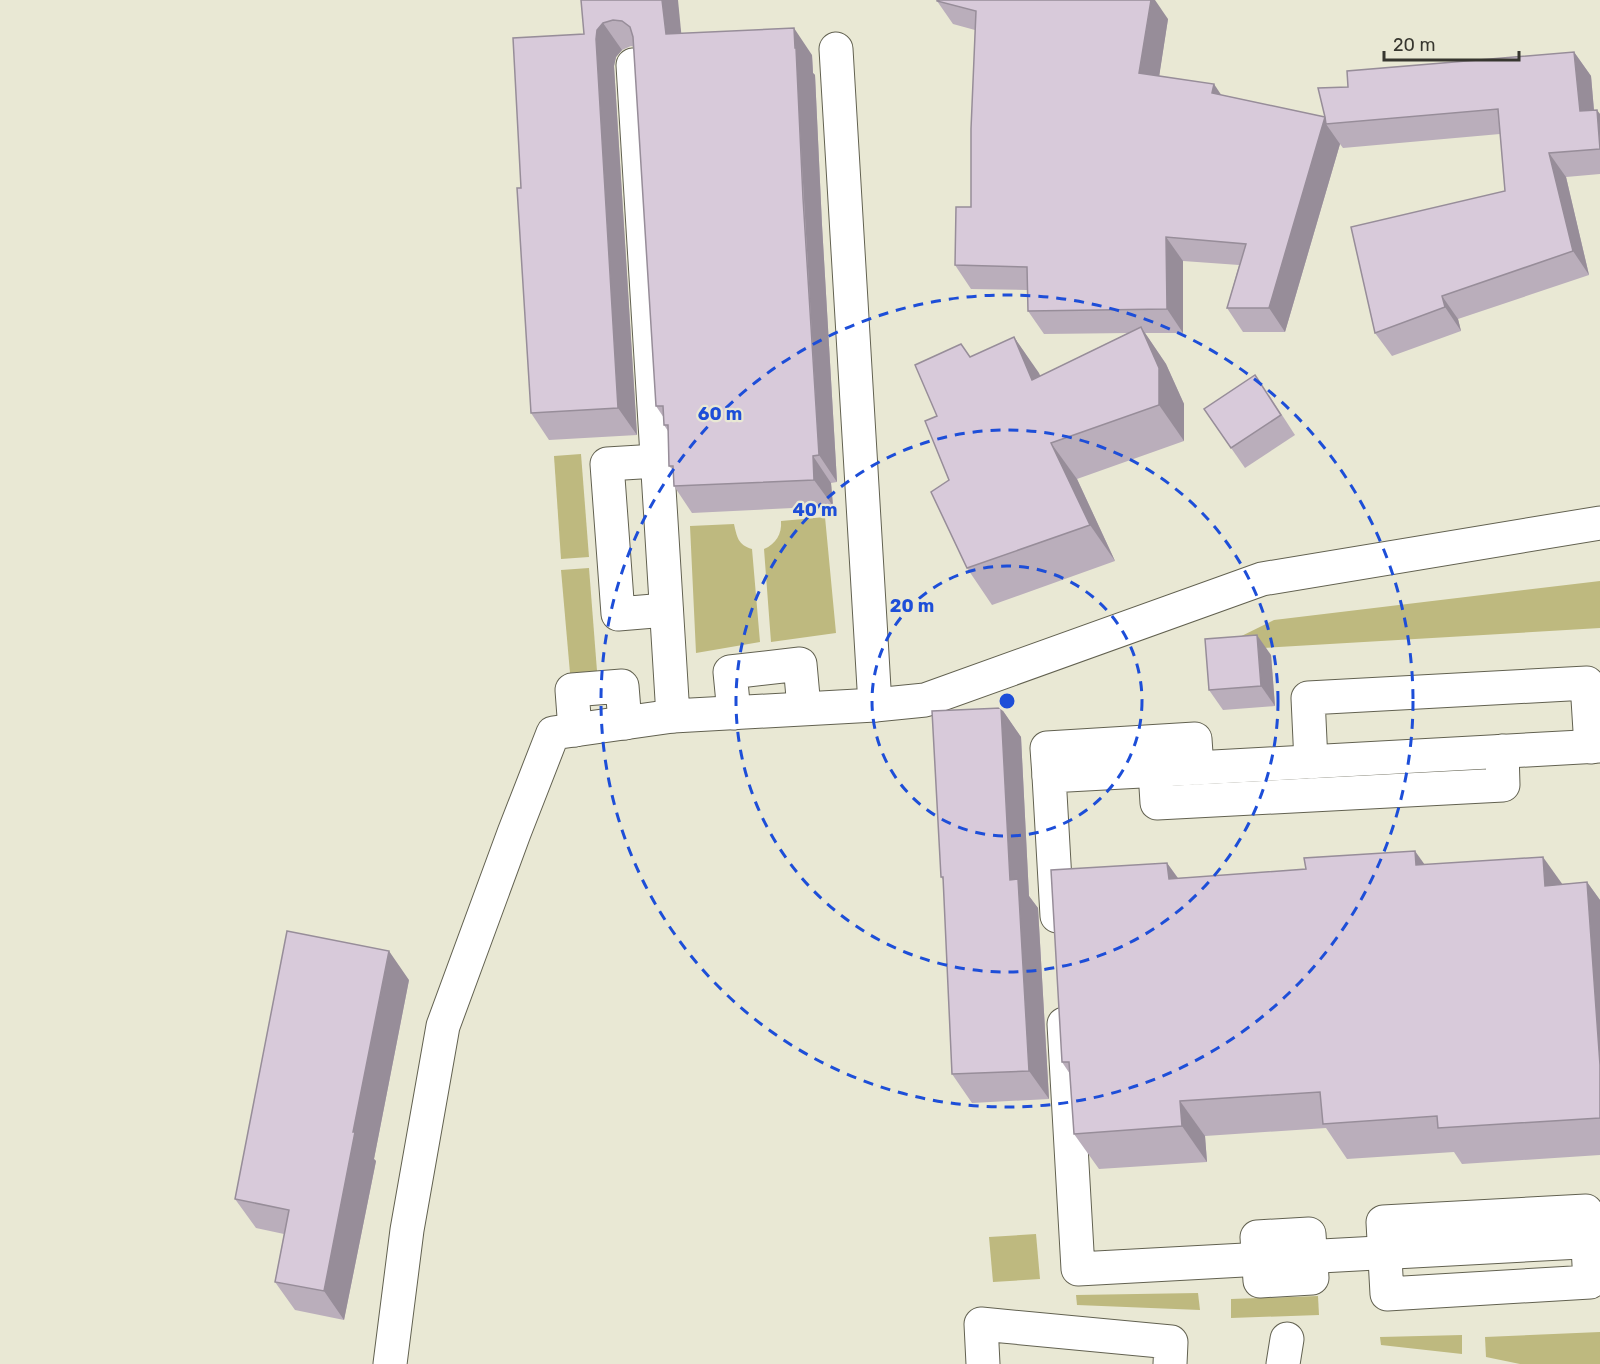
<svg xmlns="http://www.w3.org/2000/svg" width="1600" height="1364" viewBox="0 0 1600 1364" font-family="Rubik,sans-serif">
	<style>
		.green { fill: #beb97f }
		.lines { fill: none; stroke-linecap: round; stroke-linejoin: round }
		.minor-casing { stroke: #626150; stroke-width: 35 }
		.minor { stroke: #fff; stroke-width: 33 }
		.wall { fill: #baaebb }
		.shaded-wall { fill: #978d99 }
		.building { fill: #d8cada; stroke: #978d99; stroke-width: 1.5 }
		.ring { fill: none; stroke: #1d4ed8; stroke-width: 3; stroke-dasharray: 10 8 }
		.centre { fill: #1d4ed8; stroke: #e9e8d4; stroke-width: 3 }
		.ring-label { font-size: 18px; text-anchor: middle; font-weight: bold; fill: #1d4ed8; stroke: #e9e8d4; stroke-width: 4.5; stroke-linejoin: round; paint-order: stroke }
	</style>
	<rect width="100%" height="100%" fill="#e9e8d4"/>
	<!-- green -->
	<g class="green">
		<path d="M 581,454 L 589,557 L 561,559 L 554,456 Z"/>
		<path d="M 825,517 L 836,633 L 771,642 L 764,549 C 776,544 782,534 781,521 Z"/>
		<path d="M 734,524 C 737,537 738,545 752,549 L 760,642 L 696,653 L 690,526 Z"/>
		<path d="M 589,568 L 597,671 L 570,673 L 561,570 Z"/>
		<path d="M 1600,581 L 1600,628 L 1211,651 L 1274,620 Z"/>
		<path d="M 1036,1234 L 1040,1279 L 993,1282 L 989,1237 Z"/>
		<path d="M 1198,1293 L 1200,1310 L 1077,1305 L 1076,1295 Z"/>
		<path d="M 1318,1296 L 1319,1315 L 1231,1318 L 1231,1299 Z"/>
		<path d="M 1600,1332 L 1600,1364 L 1520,1364 L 1486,1357 L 1485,1337 Z"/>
		<path d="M 1462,1335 L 1462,1354 L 1381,1345 L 1380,1337 Z"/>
	</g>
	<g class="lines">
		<!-- minor casing -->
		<g class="minor-casing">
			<g id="minor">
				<path d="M 633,65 L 673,716 L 875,705 L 836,49"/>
				<path d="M 657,461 L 607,464 L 618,614 L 666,610"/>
				<path d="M 875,705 L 925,700 L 1262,579 L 1600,523"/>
				<path d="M 734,713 L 730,672 L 800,664 L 804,708"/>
				<path d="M 575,730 L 572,690 L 622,686 L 625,723"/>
				<path d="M 1311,762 L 1308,698 L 1587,683 L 1591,747"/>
				<path d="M 1155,771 L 1157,803 L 1503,785 L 1502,751"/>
				<path d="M 1049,776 L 1047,748 L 1195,739 L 1197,768"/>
				<path d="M 1057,916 L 1049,776 L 1600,746"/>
				<path d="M 1064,1024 L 1078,1269 L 1600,1241"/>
				<path d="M 1586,1211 L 1590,1282 L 1387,1294 L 1383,1222 Z"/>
				<path d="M 1309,1234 L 1312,1278 L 1260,1281 L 1257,1237 Z"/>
				<path d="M 390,1364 L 407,1230 L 443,1026 L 514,833 L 553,733 L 673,716"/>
				<path d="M 983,1364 L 981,1324 L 1171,1342 L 1170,1364"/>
				<path d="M 1283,1364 L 1287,1339"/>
			</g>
		</g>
		<!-- minor -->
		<use href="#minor" class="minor"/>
	</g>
	<!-- wall -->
	<g class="wall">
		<path d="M 581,0 L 682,34 L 812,55 L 813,73 L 815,75 L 822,225 L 837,482 L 831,483 L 833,506 L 692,513 L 674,486 L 673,470 L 669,466 L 668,431 L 664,425 L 664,418 L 656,406 L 634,47 L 631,46 L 622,50 L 616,57 L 614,66 L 637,435 L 549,440 L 531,413 L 521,188 L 584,34 Z"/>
		<path d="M 937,1 L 1168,19 L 1159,76 L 1222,95 L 1325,117 L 1348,87 L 1574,52 L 1591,76 L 1594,110 L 1600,114 L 1600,174 L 1566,177 L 1589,275 L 1458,319 L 1461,331 L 1392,356 L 1375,333 L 1505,191 L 1500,134 L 1343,148 L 1340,144 L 1285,332 L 1243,332 L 1227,308 L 1239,265 L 1183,261 L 1183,333 L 1145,333 L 1166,364 L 1184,404 L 1184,441 L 1077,479 L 1115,561 L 992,605 L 967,568 L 937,416 L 971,357 L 1014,337 L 1040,376 L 1128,333 L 1044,334 L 1028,311 L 1027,290 L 971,289 L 955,265 L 971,207 L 975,30 L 953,24 Z"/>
		<path d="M 1269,395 L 1295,435 L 1245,468 L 1204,409 Z"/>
		<path d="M 1271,655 L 1275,706 L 1223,710 L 1209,690 Z"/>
		<path d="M 1001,708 L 1021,737 L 1029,896 L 1038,908 L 1049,1099 L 972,1103 L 952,1074 L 944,881 L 941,877 Z"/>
		<path d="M 1167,863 L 1178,878 L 1425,865 L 1562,884 L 1587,882 L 1600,900 L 1600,1155 L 1462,1164 L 1454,1152 L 1347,1159 L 1326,1128 L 1205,1136 L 1207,1162 L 1099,1169 L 1074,1134 L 1070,1074 L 1062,1062 Z"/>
		<path d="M 409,980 L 374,1159 L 376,1161 L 344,1320 L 295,1310 L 275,1282 L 284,1234 L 256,1228 L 235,1199 Z"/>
	</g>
	<!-- shaded-wall -->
	<g class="shaded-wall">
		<path d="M 662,0 L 678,0 L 684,61 L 666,34 Z"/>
		<path d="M 1151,0 L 1155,0 L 1168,19 L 1156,97 L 1139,73 Z"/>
		<path d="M 603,23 L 622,50 L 616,57 L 614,66 L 637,435 L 618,408 L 596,39 L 597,30 Z"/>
		<path d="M 794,28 L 812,55 L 813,73 L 815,75 L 822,225 L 837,482 L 819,455 Z"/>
		<path d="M 1574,52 L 1591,76 L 1596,134 L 1580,111 Z"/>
		<path d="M 1214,84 L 1230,108 L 1212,93 Z"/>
		<path d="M 1597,110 L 1600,114 L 1600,144 Z"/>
		<path d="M 1325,117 L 1326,124 L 1340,144 L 1285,332 L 1269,308 Z"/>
		<path d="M 1549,153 L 1566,177 L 1589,275 L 1573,251 Z"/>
		<path d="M 1166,237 L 1183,261 L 1183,333 L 1167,309 Z"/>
		<path d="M 1442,296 L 1458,319 L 1461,331 L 1445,307 Z"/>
		<path d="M 1141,327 L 1166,364 L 1184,404 L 1184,441 L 1159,405 Z"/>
		<path d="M 1014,337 L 1039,373 L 1058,416 L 1032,380 Z"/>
		<path d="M 1051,443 L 1077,479 L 1115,561 L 1090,525 Z"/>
		<path d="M 813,456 L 831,483 L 833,506 L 814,480 Z"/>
		<path d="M 1257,635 L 1271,655 L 1275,706 L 1261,686 Z"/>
		<path d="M 1001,708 L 1021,737 L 1029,896 L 1038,908 L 1049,1099 L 1029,1071 L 1010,880 Z"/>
		<path d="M 1415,851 L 1440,886 L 1416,865 Z"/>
		<path d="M 1543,857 L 1568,892 L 1545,886 Z"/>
		<path d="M 1167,863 L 1192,898 L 1169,879 Z"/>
		<path d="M 1587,882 L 1600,900 L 1600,1065 Z"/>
		<path d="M 389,951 L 409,980 L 374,1159 L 376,1161 L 344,1320 L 324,1291 L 353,1132 Z"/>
		<path d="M 1180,1101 L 1205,1136 L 1207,1162 L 1182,1126 Z"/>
	</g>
	<!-- building -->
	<g class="building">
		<path d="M 581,0 L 662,0 L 666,34 L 794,28 L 795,48 L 796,48 L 803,198 L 819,455 L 813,456 L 814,480 L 674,486 L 673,466 L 669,466 L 668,425 L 664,425 L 663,406 L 656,406 L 633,37 L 630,27 L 622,21 L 613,20 L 603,23 L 597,30 L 596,39 L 618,408 L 531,413 L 517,188 L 521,188 L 513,38 L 584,34 Z"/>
		<path d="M 937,0 L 1151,0 L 1139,73 L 1214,84 L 1212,93 L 1325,117 L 1318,88 L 1348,87 L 1347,71 L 1574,52 L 1580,111 L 1597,110 L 1600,149 L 1549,153 L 1573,251 L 1442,296 L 1445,307 L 1375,333 L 1351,227 L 1505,191 L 1498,109 L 1326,124 L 1325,117 L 1269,308 L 1227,308 L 1246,244 L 1166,237 L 1167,309 L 1028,311 L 1027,267 L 955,265 L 956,207 L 971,207 L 971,129 L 976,11 L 937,1 Z"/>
		<path d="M 1141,327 L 1159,368 L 1159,405 L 1051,443 L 1090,525 L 967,568 L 931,492 L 949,480 L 925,421 L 937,416 L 915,365 L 961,344 L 970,357 L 1014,337 L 1032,380 Z"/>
		<path d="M 1255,375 L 1281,415 L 1231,448 L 1204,409 Z"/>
		<path d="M 1257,635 L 1261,686 L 1209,690 L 1205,639 Z"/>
		<path d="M 1001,708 L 1010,880 L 1018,879 L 1029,1071 L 952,1074 L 943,877 L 941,877 L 932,711 Z"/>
		<path d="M 1415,851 L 1416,865 L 1543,857 L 1545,886 L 1587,882 L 1600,1065 L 1600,1118 L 1438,1128 L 1437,1116 L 1323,1124 L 1320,1092 L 1180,1101 L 1182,1126 L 1074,1134 L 1069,1062 L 1062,1062 L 1051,870 L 1167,863 L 1169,879 L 1306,869 L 1304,858 Z"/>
		<path d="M 287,931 L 389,951 L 353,1132 L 355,1132 L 324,1291 L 275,1282 L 289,1210 L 235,1199 Z"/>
	</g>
	<!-- distance rings -->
	<g class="ring">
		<circle cx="1007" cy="701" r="135"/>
		<circle cx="1007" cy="701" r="271"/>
		<circle cx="1007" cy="701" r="406"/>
	</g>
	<circle cx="1007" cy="701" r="9" class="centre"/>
	<g class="ring-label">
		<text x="720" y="420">60 m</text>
		<text x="815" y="516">40 m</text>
		<text x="912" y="612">20 m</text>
	</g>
	<!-- scale -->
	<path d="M1384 51v9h135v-9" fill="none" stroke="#37362f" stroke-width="3"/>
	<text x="1393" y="51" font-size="18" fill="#37362f" stroke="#e9e8d4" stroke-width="4.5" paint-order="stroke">20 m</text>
</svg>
